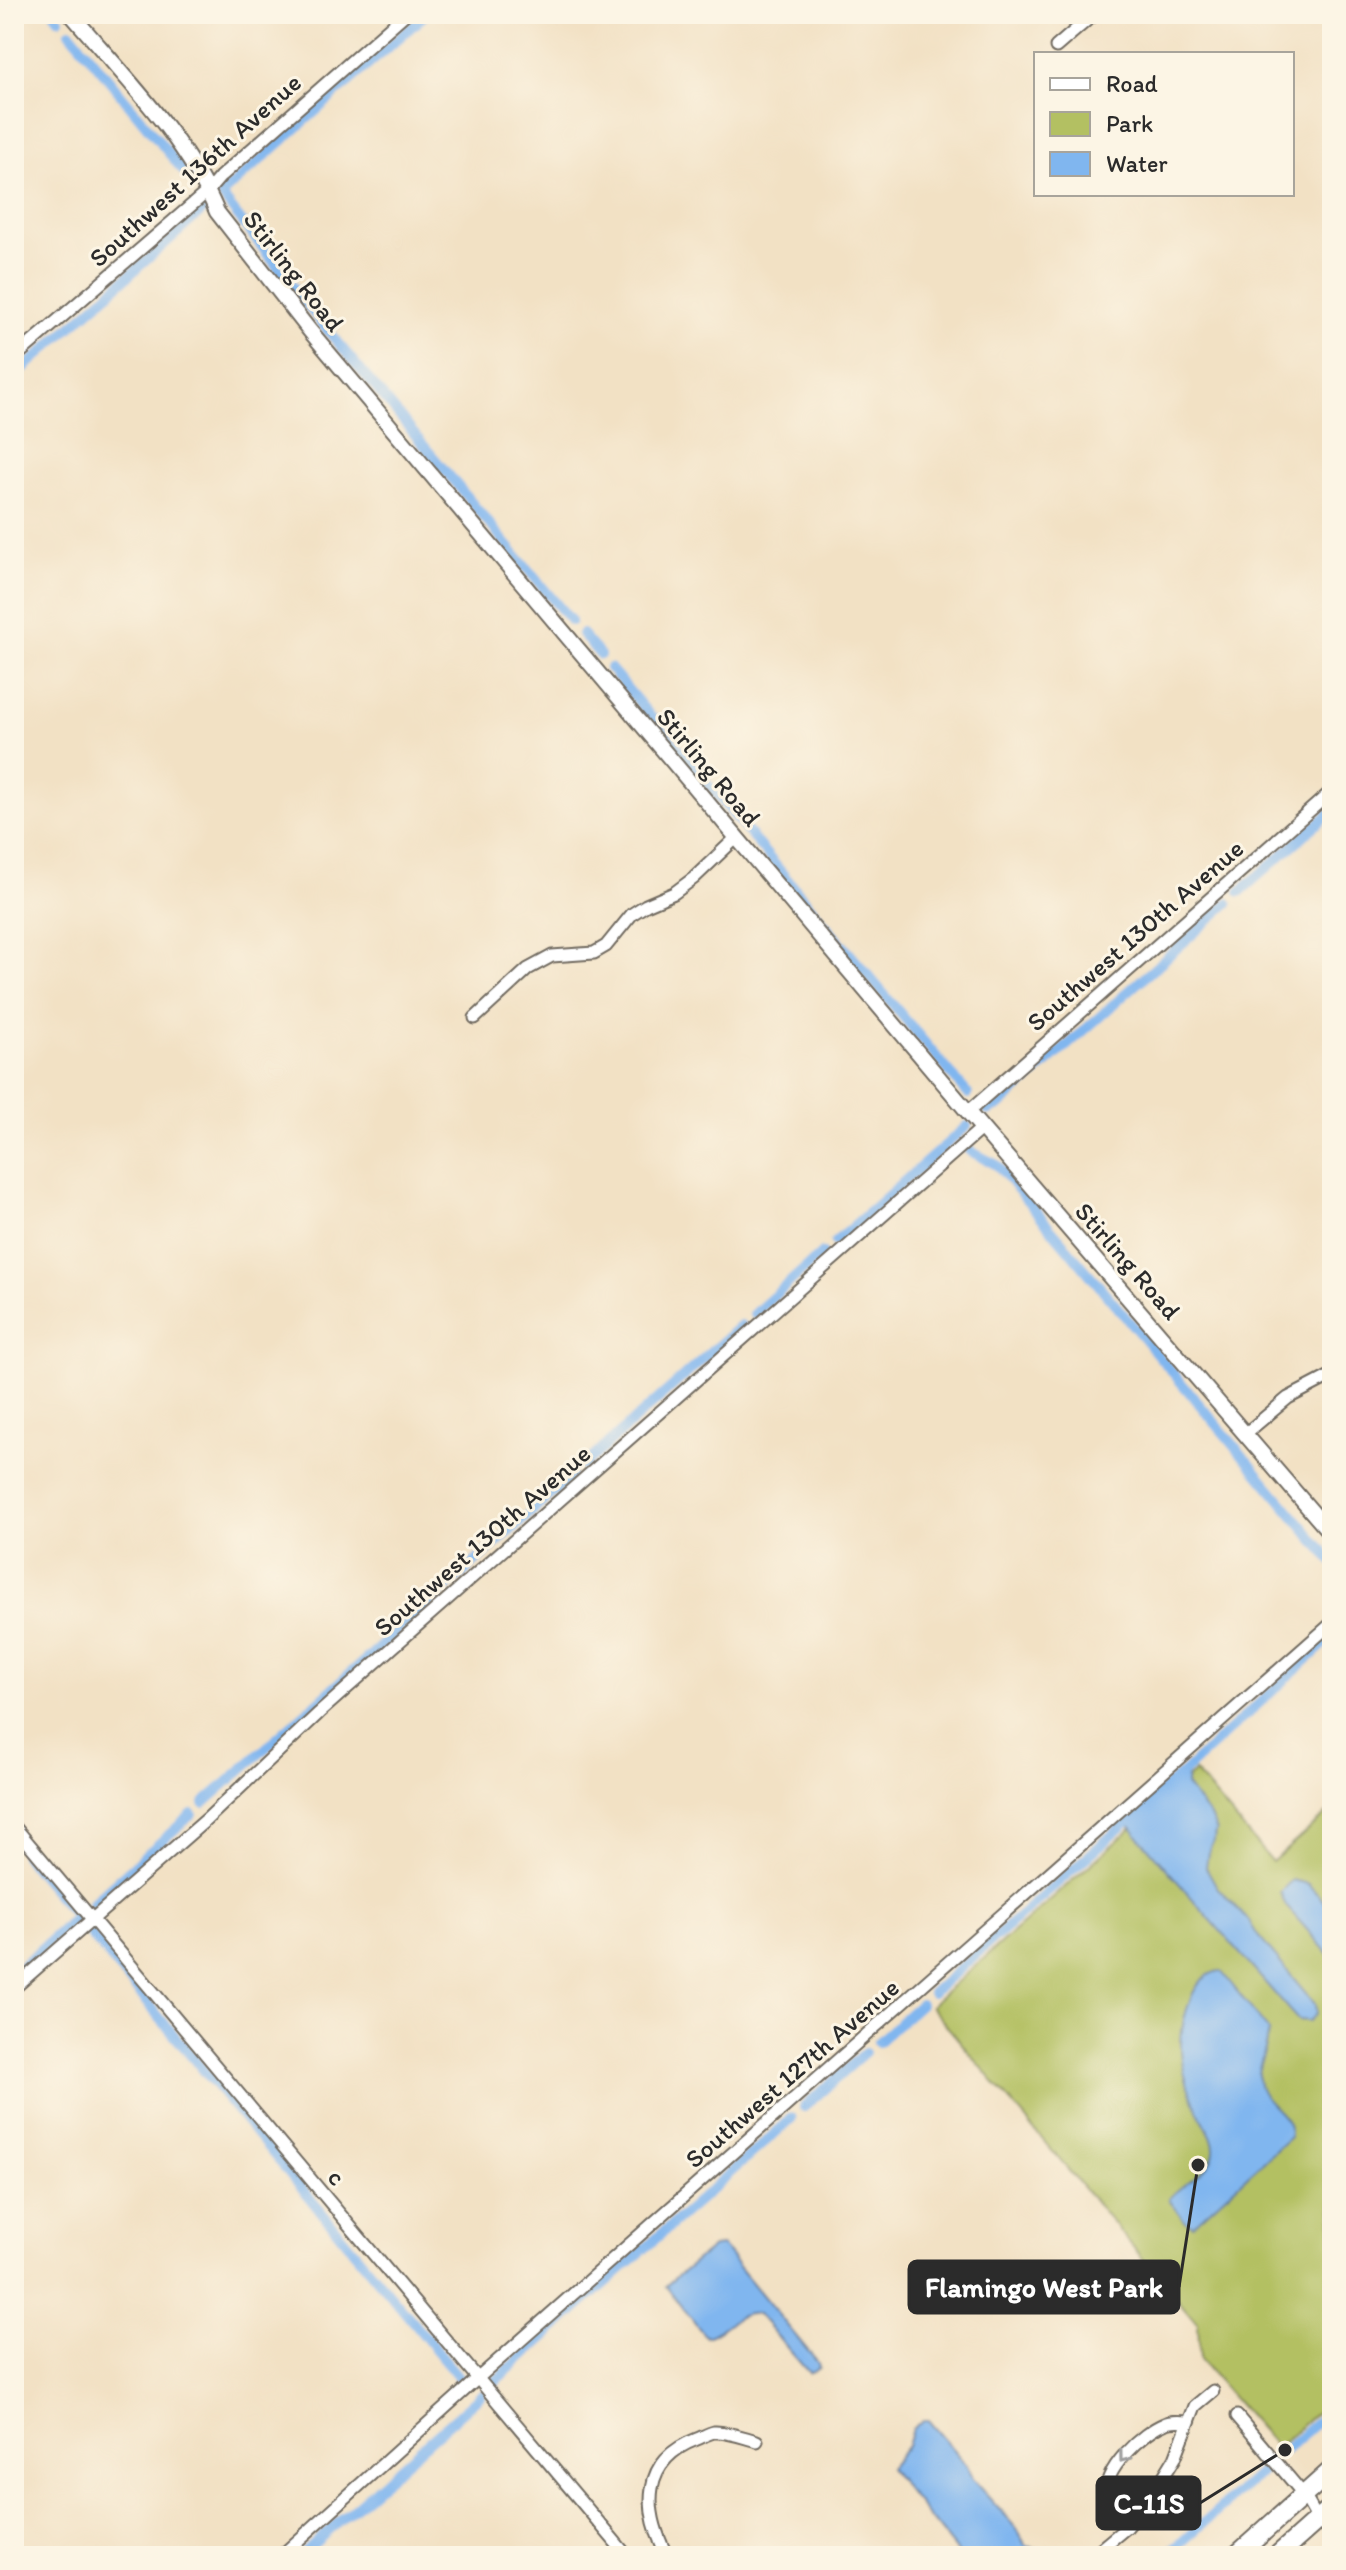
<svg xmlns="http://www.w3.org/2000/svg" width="1346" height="2570" viewBox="0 0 1346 2570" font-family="Itim,sans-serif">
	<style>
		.green { fill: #b3c062; stroke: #6f7646; stroke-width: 2 }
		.water { fill: #80b6ef; stroke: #56708d; stroke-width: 2 }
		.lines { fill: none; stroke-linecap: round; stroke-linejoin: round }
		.canal { stroke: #80b6ef; stroke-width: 10 }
		.minor-casing { stroke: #716b61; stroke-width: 15 }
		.tertiary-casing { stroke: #716b61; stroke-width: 18 }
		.trunk-casing { stroke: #716b61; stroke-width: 22 }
		.minor { stroke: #fff; stroke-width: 11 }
		.tertiary { stroke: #fff; stroke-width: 14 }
		.trunk { stroke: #fff; stroke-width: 18 }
		.oneway { stroke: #a0a0a0 }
		.labels { text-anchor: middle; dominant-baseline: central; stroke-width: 6; stroke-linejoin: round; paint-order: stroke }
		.street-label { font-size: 26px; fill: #2b2b2b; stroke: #fcf5e5 }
		.leader { fill: none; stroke: #2b2b2b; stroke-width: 3 }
		.callout-dot { fill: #2b2b2b; stroke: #fcf5e5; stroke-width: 3 }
		.callout { fill: #2b2b2b; stroke: #2b2b2b; stroke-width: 3 }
		.callout-label { font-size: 28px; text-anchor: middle; font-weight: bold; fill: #fff }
	</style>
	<rect width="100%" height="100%" fill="#fcf5e5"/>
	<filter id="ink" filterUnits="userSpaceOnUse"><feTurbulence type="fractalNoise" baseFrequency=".0125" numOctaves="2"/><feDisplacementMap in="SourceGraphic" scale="16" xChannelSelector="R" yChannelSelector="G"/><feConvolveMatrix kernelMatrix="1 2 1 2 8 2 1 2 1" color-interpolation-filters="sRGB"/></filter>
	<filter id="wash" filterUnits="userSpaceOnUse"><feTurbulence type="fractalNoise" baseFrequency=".006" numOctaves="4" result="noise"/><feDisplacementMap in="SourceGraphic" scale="32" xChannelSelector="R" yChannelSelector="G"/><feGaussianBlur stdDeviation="1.8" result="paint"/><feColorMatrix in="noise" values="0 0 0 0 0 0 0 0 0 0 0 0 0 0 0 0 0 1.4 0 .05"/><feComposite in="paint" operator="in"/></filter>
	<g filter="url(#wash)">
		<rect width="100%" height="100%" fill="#f2e1c4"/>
		<!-- green -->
		<path class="green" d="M 1195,1772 L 1272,1862 L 1332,1809 L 1332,2398 L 1277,2448 L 1200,2360 L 1198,2324 L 930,2006 Z"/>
		<!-- water -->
		<g class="water">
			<path d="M 1187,1769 L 1186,1785 L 1211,1818 L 1217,1831 L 1208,1853 L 1206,1867 L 1217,1887 L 1249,1921 L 1258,1936 L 1315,2004 L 1316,2014 L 1309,2021 L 1298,2020 L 1288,2009 L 1126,1822 Z"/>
			<path d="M 1292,1880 L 1308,1884 L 1332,1910 L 1332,1958 L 1286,1906 L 1280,1892 Z"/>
			<path d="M 1221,1971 L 1268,2030 C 1270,2050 1252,2068 1260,2088 C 1268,2108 1291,2113 1290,2137 L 1193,2225 L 1184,2220 L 1169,2199 C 1181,2182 1212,2173 1214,2151 C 1215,2139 1206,2127 1201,2116 C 1181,2078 1173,2040 1191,1998 C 1196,1985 1206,1972 1221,1971 Z"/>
			<path d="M 722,2246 L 818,2363 L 819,2368 L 809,2373 L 758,2314 C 733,2311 726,2331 706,2337 L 666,2286 L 670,2282 L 713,2247 Z"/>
			<path d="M 923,2420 L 928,2420 L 967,2466 L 972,2479 L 1016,2528 L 1025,2544 L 1039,2551 L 1041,2556 L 960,2556 L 889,2468 L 907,2446 L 912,2429 Z"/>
		</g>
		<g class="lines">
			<!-- canal -->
			<g class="canal">
				<path d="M 55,14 L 59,19"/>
				<path d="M 426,14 L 221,195 L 322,324 L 571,621"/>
				<path d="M 70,32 L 189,178"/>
				<path d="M 14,377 L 202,211"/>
				<path d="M 582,634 L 600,655"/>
				<path d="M 610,668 L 968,1094"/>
				<path d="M 1240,892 L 1332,811"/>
				<path d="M 988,1111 L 999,1106 L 1228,903"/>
				<path d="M 970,1151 L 997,1165 L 1332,1561"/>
				<path d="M 835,1242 L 967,1126"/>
				<path d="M 754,1314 L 822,1253"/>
				<path d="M 583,1466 L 741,1325"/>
				<path d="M 204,1803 L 571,1477"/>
				<path d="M 14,1843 L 15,1844"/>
				<path d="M 92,1903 L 192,1814"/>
				<path d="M 90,1934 L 462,2381"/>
				<path d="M 14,1973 L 76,1917 L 25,1856"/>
				<path d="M 932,1993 L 1187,1769 L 1332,1637"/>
				<path d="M 878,2042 L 920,2004"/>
				<path d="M 804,2107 L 865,2053"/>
				<path d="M 492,2384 L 792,2118"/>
				<path d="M 1285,2450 L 1332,2409"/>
				<path d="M 300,2556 L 481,2395"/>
				<path d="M 1167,2556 L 1264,2470"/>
			</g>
		</g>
	</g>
	<g filter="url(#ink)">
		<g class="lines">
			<!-- minor casing -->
			<g class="minor-casing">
				<g id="minor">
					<path d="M 1056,47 L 1094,14"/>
					<path d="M 14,358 L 208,191 L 220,177 L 405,14"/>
					<path d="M 475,1018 L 528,969 L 552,956 L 594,953 L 606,946 L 632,914 L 646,905 L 674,893 L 694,878 L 737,837"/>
					<path d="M 968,1112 L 1332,791"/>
					<path d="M 1245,1434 L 1288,1398 L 1332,1375"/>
					<path d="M 14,1826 L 627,2556"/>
					<path d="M 14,1988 L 207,1819 L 319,1713 L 417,1626 L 982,1128"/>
					<path d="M 1237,2416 L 1304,2495 L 1318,2520 L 1332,2535"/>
					<path d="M 1127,2527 C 1118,2519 1108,2508 1106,2496 C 1103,2469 1142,2433 1164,2424 C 1171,2420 1181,2422 1189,2422"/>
					<path d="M 281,2556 L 477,2379 L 1332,1623"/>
					<path d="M 667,2556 C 643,2509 641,2460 697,2439 C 702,2437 709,2433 714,2432 C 727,2431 745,2438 757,2441"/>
					<path d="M 1092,2556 L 1127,2527 L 1146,2505 L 1175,2458 L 1195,2406 L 1213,2391"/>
				</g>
			</g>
			<!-- tertiary casing -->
			<g class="tertiary-casing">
				<path id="tertiary" d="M 71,14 C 122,74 187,139 217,212 L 310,331 L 968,1112 L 1332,1535"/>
			</g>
			<!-- trunk casing -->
			<g class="trunk-casing">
				<g id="trunk">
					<path d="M 1236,2556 L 1332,2470"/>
					<path d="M 1277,2556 L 1332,2507"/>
				</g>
			</g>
			<!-- minor -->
			<use href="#minor" class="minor"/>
			<!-- tertiary -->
			<use href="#tertiary" class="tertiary"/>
			<!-- trunk -->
			<use href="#trunk" class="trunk"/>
		</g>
		<!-- one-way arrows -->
		<defs><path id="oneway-chevron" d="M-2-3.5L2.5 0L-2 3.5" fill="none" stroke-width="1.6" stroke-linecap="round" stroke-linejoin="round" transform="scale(2)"/></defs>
		<use class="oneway" href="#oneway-chevron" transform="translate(1124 2457) rotate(127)"/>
	</g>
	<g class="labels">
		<!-- street labels -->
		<g class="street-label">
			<text transform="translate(195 170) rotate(-42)">Southwest 136th Avenue</text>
			<text transform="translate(294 271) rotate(52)">Stirling Road</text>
			<text transform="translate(709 767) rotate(50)">Stirling Road</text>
			<text transform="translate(1135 935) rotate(-41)">Southwest 130th Avenue</text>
			<text transform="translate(1128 1261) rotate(49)">Stirling Road</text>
			<text transform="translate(482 1540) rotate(-41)">Southwest 130th Avenue</text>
			<text transform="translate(792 2073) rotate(-41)">Southwest 127th Avenue</text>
			<text transform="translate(337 2177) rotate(50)">c</text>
		</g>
	</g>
	<!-- callouts -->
	<path class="leader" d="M1198 2165L1179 2287M1285 2450L1200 2503"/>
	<g class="callout-dot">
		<circle cx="1198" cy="2165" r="8"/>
		<circle cx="1285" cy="2450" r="8"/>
	</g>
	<g class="callout">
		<rect x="909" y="2261" width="270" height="52" rx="8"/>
		<rect x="1097" y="2477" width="103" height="52" rx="8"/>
	</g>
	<g class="callout-label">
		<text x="1044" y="2297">Flamingo West Park</text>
		<text x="1149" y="2513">C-11S</text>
	</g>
	<!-- margin -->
	<rect width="1346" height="2570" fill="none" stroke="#fcf5e5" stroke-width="48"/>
	<!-- legend -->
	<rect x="1034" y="52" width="260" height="144" fill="#fcf5e5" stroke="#a8a49b" stroke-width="2"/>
	<rect x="1050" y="78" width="40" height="12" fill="#ffffff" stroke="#a8a49b" stroke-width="2"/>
	<text x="1106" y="92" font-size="24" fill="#2b2b2b">Road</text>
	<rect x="1050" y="112" width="40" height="24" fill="#b3c062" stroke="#a8a49b" stroke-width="2"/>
	<text x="1106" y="132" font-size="24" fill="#2b2b2b">Park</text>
	<rect x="1050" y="152" width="40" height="24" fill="#80b6ef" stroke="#a8a49b" stroke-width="2"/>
	<text x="1106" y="172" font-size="24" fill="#2b2b2b">Water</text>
</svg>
